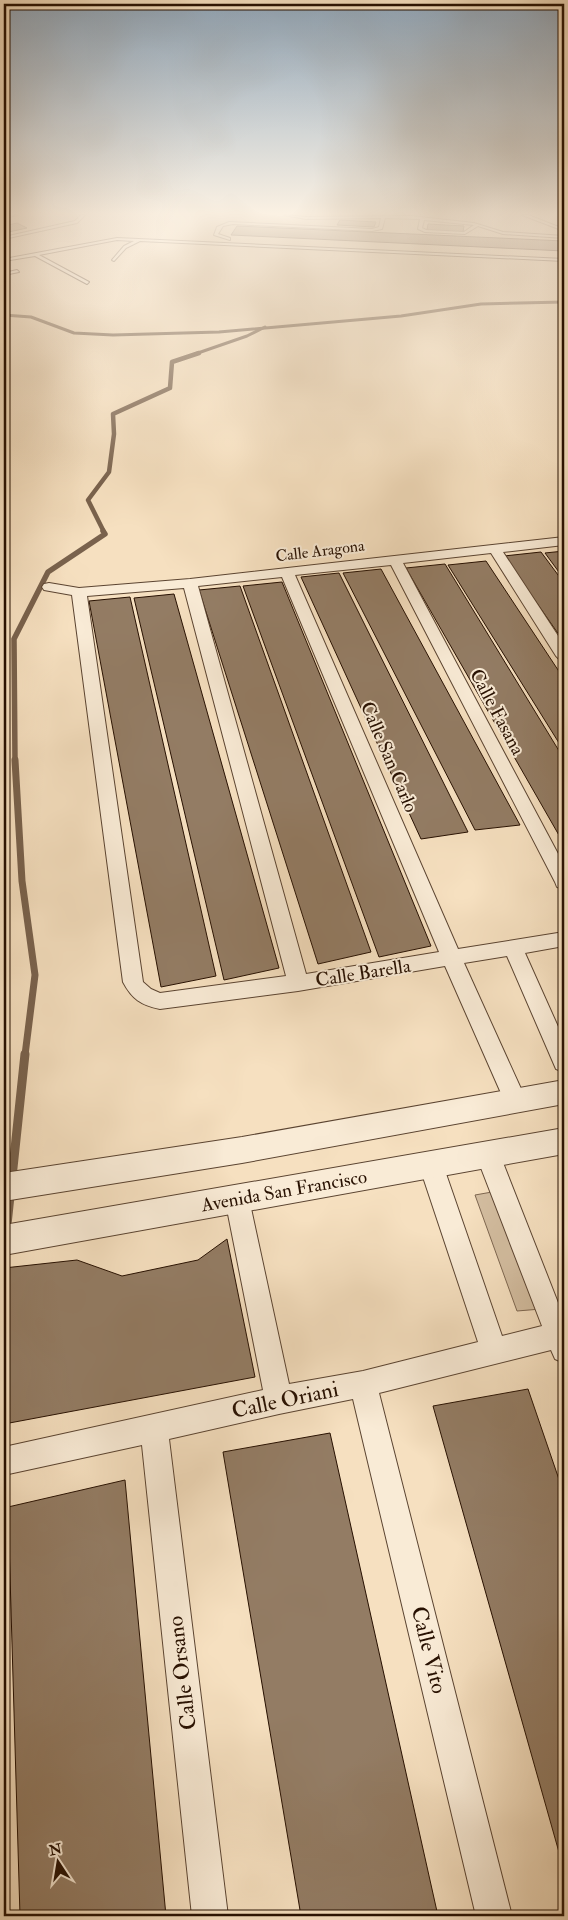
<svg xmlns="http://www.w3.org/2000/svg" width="568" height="1920" viewBox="0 0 568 1920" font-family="'IM FELL Double Pica',serif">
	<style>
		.green { fill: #d3bda0; stroke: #7d6650 }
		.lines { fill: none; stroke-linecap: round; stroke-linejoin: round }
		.stream-far4 { stroke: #79624d; stroke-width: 3 }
		.stream-far3 { stroke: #79624d; stroke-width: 4.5 }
		.stream-far2 { stroke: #79624d; stroke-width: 5.5 }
		.stream-far1 { stroke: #79624d; stroke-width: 7 }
		.stream { stroke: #79624d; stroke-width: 9 }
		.building { fill: #937c64; stroke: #271001 }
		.service-casing { stroke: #5b4431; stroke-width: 2 }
		.minor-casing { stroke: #5b4431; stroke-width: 2 }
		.tertiary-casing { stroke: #5b4431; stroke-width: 2 }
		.service { fill: #f9ebd6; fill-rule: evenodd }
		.minor { fill: #f9ebd6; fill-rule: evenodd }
		.tertiary { fill: #f9ebd6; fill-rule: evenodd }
		.labels { text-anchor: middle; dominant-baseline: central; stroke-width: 4; stroke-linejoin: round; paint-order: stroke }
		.far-street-label { font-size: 16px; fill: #271001; stroke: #f9ebd6 }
		.street-label { font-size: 19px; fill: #271001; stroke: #f9ebd6 }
		.near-street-label { font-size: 22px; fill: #271001; stroke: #f9ebd6 }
	</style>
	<rect width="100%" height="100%" fill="#f6e0c0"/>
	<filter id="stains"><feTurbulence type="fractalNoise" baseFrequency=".004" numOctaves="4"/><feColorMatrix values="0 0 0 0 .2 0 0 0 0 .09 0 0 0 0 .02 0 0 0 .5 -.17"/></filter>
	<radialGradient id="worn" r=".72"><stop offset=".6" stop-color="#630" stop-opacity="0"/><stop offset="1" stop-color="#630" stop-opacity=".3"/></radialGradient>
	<!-- green -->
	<path class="green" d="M 492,1192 L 541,1309 L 517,1311 L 475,1195 Z"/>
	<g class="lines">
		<!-- stream-far4 -->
		<g class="stream-far4">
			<path d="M 4,315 L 31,317 L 74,333 L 113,335 L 219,332 L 401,316 L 481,304 L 564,302"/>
			<path d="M 195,354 L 247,336 L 265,327"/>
		</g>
		<!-- stream-far3 -->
		<path class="stream-far3" d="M 104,532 L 88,500 L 109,472 L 114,434 L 113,414 L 170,388 L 172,362 L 199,353"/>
		<!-- stream-far2 -->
		<path class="stream-far2" d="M 15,761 L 14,639 L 48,572 L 105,534 L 103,531"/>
		<!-- stream-far1 -->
		<path class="stream-far1" d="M 15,760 L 22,881 L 35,975 L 25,1055"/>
		<!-- stream -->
		<path class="stream" d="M 6,1234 L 25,1054"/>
	</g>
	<!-- building -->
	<g class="building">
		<path d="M 340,220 L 376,222 L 374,227 L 337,225 Z"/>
		<path d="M 17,223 L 27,228 L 4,233 L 4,226 Z"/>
		<path d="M 428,224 L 464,226 L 463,232 L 427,230 Z"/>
		<path d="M 237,226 L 564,241 L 564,251 L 231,235 Z"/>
		<path d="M 564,551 L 564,579 L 545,553 Z"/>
		<path d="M 541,552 L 564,583 L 564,642 L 504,556 Z"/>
		<path d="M 486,561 L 564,679 L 564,751 L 448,565 Z"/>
		<path d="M 445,564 L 564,759 L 564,844 L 406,568 Z"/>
		<path d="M 381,569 L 520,825 L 475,830 L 343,573 Z"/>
		<path d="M 339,573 L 468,832 L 421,839 L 301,577 Z"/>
		<path d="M 282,582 L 431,946 L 379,957 L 243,586 Z"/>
		<path d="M 240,586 L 371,952 L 318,964 L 199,590 Z"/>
		<path d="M 174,594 L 279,968 L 224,980 L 134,598 Z"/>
		<path d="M 130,597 L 216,976 L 161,987 L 89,601 Z"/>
		<path d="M 227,1239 L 255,1377 L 4,1424 L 4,1268 L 77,1260 L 122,1276 L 198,1260 Z"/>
		<path d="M 528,1389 L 564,1494 L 564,1870 L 433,1406 Z"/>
		<path d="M 330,1433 L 438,1916 L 301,1916 L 223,1452 Z"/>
		<path d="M 125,1480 L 166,1916 L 20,1916 L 8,1507 Z"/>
	</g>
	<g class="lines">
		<!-- service casing -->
		<g class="service-casing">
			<g id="service">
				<path d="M 17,215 L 4,218 L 4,216 Z"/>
				<path d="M 81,215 L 85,215 L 77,223 L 4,239 L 4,237 L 75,221 Z"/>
				<path d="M 284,215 L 306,217 L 411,216 L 474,223 L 503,232 L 564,236 L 564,238 L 503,234 L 478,226 L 465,234 L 425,232 L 418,229 L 420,219 L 385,218 L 382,229 L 372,231 L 233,224 L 223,226 L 218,234 L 230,238 L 230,240 L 214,235 L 217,227 L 229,222 L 372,229 L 379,227 L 381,218 L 306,219 ZM 424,220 L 474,225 L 464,232 L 426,230 L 422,228 Z"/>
				<path d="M 522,215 L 528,215 L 564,229 L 564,231 Z"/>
				<path d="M 117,238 L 564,259 L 564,261 L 140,241 L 126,248 L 114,261 L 112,260 L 124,246 L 134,241 L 117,240 L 39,255 L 89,282 L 87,284 L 35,256 L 4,261 L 4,259 Z"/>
				<path d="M 17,270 L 19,272 L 4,275 L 4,273 Z"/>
			</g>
		</g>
		<!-- minor casing -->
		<g class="minor-casing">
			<g id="minor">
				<path d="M 564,537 L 564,545 L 503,552 L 564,645 L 564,661 L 559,659 L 556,656 L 491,553 L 403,563 L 564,865 L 564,889 L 557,887 L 555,882 L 391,565 L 295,575 L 458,949 L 564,932 L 564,946 L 525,953 L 564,1040 L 564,1072 L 556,1069 L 507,956 L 464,963 L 527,1102 L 524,1109 L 516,1112 L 508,1109 L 445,966 L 298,991 L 160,1009 C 141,1005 132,999 123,982 L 72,595 L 44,590 L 42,587 L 44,584 L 49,583 L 79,588 L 190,579 ZM 282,577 L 439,952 L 306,974 L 198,586 ZM 184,588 L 286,976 L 160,993 L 151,989 L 143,982 L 87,596 Z"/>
				<path d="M 488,1145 L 496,1148 L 500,1155 L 564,1318 L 564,1363 L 555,1359 L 551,1350 L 379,1393 L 512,1916 L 476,1916 L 353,1399 L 279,1414 L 169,1439 L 228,1916 L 192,1916 L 142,1445 L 4,1475 L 4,1447 L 263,1390 L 225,1199 L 229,1191 L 237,1188 L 245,1191 L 249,1199 L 289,1384 L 363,1371 L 478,1342 L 419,1165 L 423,1158 L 431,1154 L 439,1158 L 443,1165 L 502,1336 L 542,1326 L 476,1155 L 480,1148 Z"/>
			</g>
		</g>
		<!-- tertiary casing -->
		<g class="tertiary-casing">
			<g id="tertiary">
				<path d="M 564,1080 L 564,1104 L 242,1163 L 4,1201 L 4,1173 L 242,1137 Z"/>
				<path d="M 564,1128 L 564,1154 L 4,1255 L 4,1225 Z"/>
			</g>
		</g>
		<!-- service -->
		<use href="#service" class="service"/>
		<!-- minor -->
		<use href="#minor" class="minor"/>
		<!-- tertiary -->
		<use href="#tertiary" class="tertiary"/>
	</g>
	<!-- sky -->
	<linearGradient id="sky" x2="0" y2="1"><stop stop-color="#91a9be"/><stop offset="0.44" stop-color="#fbf1e3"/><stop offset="1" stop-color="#fbf1e3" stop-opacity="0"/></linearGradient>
	<rect width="568" height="484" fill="url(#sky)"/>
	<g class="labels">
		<!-- far-street labels -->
		<g class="far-street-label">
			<text transform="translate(320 551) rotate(-7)">Calle Aragona</text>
		</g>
		<!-- street labels -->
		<g class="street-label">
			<text transform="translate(497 712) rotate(62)">Calle Fasana</text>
			<text transform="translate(389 757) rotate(67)">Calle San Carlo</text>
			<text transform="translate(363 973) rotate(-9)">Calle Barella</text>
			<text transform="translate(284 1191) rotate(-10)">Avenida San Francisco</text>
		</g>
		<!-- near-street labels -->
		<g class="near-street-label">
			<text transform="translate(285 1400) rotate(-12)">Calle Oriani</text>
			<text transform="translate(429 1650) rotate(76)">Calle Vito</text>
			<text transform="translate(182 1673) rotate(-97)">Calle Orsano</text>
		</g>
	</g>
	<!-- margin -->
	<rect width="568" height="1920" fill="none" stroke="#f6e0c0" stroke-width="20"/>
	<rect x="5" y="5" width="558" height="1910" fill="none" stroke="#271001" stroke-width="2.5"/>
	<rect x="10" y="10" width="548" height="1900" fill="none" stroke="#271001"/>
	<!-- north arrow -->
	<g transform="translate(58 1862) rotate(348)" stroke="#f9ebd6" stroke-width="4" paint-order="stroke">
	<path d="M0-4L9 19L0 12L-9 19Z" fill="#271001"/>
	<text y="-8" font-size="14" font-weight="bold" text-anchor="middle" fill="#271001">N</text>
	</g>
	<rect width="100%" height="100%" filter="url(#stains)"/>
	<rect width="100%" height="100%" fill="url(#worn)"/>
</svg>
